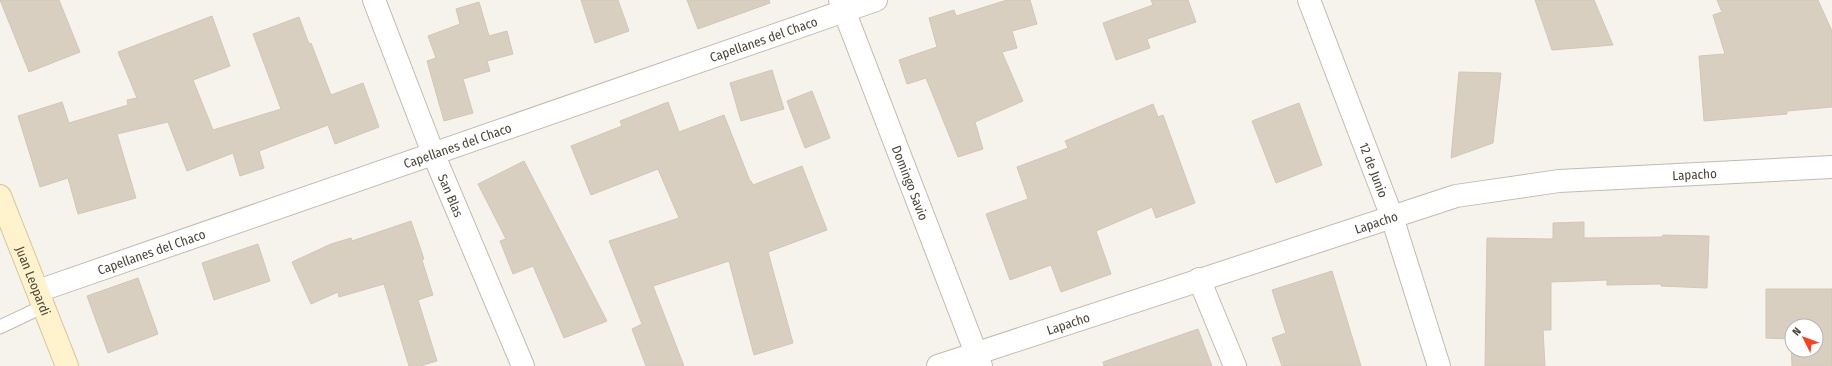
<svg xmlns="http://www.w3.org/2000/svg" width="1832" height="366" viewBox="0 0 1832 366" font-family="'Fira Sans Condensed',sans-serif">
	<style>
		.building { fill: #d8cfc1; stroke: #d3c7b4; fill-rule: evenodd }
		.lines { fill: none; stroke-linecap: round; stroke-linejoin: round }
		.service-casing { stroke: #c2bbae; stroke-width: 15 }
		.minor-casing { stroke: #c2bbae; stroke-width: 24 }
		.tertiary-casing { stroke: #c2bbae; stroke-width: 24 }
		.secondary-casing { stroke: #d6c79b; stroke-width: 24 }
		.service { stroke: #fff; stroke-width: 13 }
		.minor { stroke: #fff; stroke-width: 22 }
		.tertiary { stroke: #fff; stroke-width: 22 }
		.secondary { stroke: #fff3cd; stroke-width: 22 }
		.labels { text-anchor: middle; dominant-baseline: central; stroke-width: 3; stroke-linejoin: round; paint-order: stroke }
		.street-label { font-size: 13px; fill: #4b4439; stroke: #fff }
	</style>
	<rect width="100%" height="100%" fill="#f6f3ec"/>
	<!-- building -->
	<g class="building">
		<path d="M 0,0 L 59,0 L 80,52 L 29,72 Z"/>
		<path d="M 581,0 L 618,0 L 629,31 L 595,43 Z"/>
		<path d="M 687,0 L 769,0 L 770,3 L 698,29 Z"/>
		<path d="M 1007,0 L 1030,0 L 1037,24 L 1012,31 L 1017,48 L 1002,52 L 1023,101 L 975,122 L 983,149 L 958,157 L 926,78 L 907,84 L 899,60 L 937,47 L 929,18 L 954,10 L 956,16 Z"/>
		<path d="M 1151,0 L 1188,0 L 1196,22 L 1147,39 L 1150,48 L 1116,60 L 1103,23 L 1153,5 Z"/>
		<path d="M 1535,0 L 1594,0 L 1613,45 L 1552,50 Z"/>
		<path d="M 1717,0 L 1818,0 L 1832,31 L 1832,107 L 1787,111 L 1787,114 L 1704,121 L 1699,56 L 1725,54 L 1713,15 L 1722,12 Z"/>
		<path d="M 479,2 L 489,36 L 507,31 L 513,54 L 487,61 L 490,71 L 463,79 L 473,113 L 444,121 L 427,61 L 436,58 L 428,36 L 460,24 L 456,9 Z"/>
		<path d="M 212,16 L 230,66 L 193,80 L 213,130 L 281,109 L 253,34 L 299,17 L 309,44 L 311,43 L 331,95 L 363,83 L 379,127 L 335,144 L 328,125 L 259,151 L 264,168 L 240,176 L 233,153 L 187,171 L 168,122 L 117,134 L 136,198 L 78,214 L 68,178 L 40,187 L 18,116 L 62,102 L 69,123 L 128,105 L 127,100 L 137,98 L 118,52 Z"/>
		<path d="M 772,70 L 784,109 L 741,121 L 730,83 Z"/>
		<path d="M 1459,72 L 1501,73 L 1493,143 L 1451,158 Z"/>
		<path d="M 812,91 L 830,138 L 805,148 L 787,101 Z"/>
		<path d="M 668,102 L 679,132 L 724,115 L 750,181 L 751,181 L 753,185 L 802,166 L 827,230 L 768,252 L 793,343 L 754,355 L 729,261 L 653,286 L 684,366 L 646,366 L 632,329 L 642,324 L 609,241 L 679,218 L 658,169 L 591,195 L 571,146 L 622,126 L 620,121 Z"/>
		<path d="M 1299,103 L 1322,165 L 1276,183 L 1252,121 Z"/>
		<path d="M 1153,104 L 1158,117 L 1163,115 L 1195,203 L 1156,218 L 1152,207 L 1096,231 L 1111,274 L 1061,292 L 1051,265 L 1010,280 L 986,214 L 1028,199 L 1017,167 L 1068,148 L 1065,141 Z"/>
		<path d="M 524,161 L 607,321 L 564,338 L 533,266 L 513,274 L 500,241 L 506,239 L 478,184 Z"/>
		<path d="M 411,221 L 424,259 L 422,260 L 433,295 L 418,300 L 437,361 L 420,366 L 409,366 L 384,284 L 339,297 L 338,292 L 311,304 L 292,262 L 331,244 L 351,238 L 352,241 Z"/>
		<path d="M 1584,222 L 1584,238 L 1662,237 L 1663,235 L 1709,236 L 1707,288 L 1661,286 L 1661,284 L 1607,285 L 1607,280 L 1551,282 L 1551,330 L 1543,330 L 1545,366 L 1485,366 L 1487,238 L 1553,239 L 1553,223 Z"/>
		<path d="M 258,244 L 270,281 L 214,300 L 202,263 Z"/>
		<path d="M 1332,271 L 1361,366 L 1282,366 L 1272,338 L 1286,333 L 1272,290 Z"/>
		<path d="M 138,278 L 158,334 L 108,353 L 87,296 Z"/>
		<path d="M 1766,289 L 1832,289 L 1832,366 L 1792,366 L 1791,339 L 1766,338 ZM 1792,326 L 1816,326 L 1816,350 L 1792,350 Z"/>
		<path d="M 1198,329 L 1212,366 L 1104,366 L 1103,362 Z"/>
	</g>
	<g class="lines">
		<!-- service casing -->
		<g class="service-casing">
			<path id="service" d="M 0,327 L 44,306"/>
		</g>
		<!-- minor casing -->
		<g class="minor-casing">
			<g id="minor">
				<path id="s1" d="M 374,0 L 433,153 L 523,366"/>
				<path id="s2" d="M 840,0 L 981,366"/>
				<path id="s3" d="M 1309,0 L 1392,217 L 1439,366"/>
				<path d="M 1199,279 L 1235,366"/>
				<path id="s4" d="M 38,291 L 876,0"/>
			</g>
		</g>
		<!-- tertiary casing -->
		<g class="tertiary-casing">
			<g id="tertiary">
				<path id="s5" d="M 938,366 L 1456,196 L 1559,181 L 1832,167"/>
			</g>
		</g>
		<!-- secondary casing -->
		<g class="secondary-casing">
			<g id="secondary">
				<path id="s6" d="M 0,196 L 67,366"/>
			</g>
		</g>
		<!-- service -->
		<use href="#service" class="service"/>
		<!-- minor -->
		<use href="#minor" class="minor"/>
		<!-- tertiary -->
		<use href="#tertiary" class="tertiary"/>
		<!-- secondary -->
		<use href="#secondary" class="secondary"/>
	</g>
	<g class="labels">
		<!-- street labels -->
		<g class="street-label">
			<text stroke="none"><textPath href="#s4" startOffset="768">Capellanes del Chaco</textPath></text>
			<text stroke="none"><textPath href="#s4" startOffset="444">Capellanes del Chaco</textPath></text>
			<text stroke="none"><textPath href="#s3" startOffset="182">12 de Junio</textPath></text>
			<text stroke="none"><textPath href="#s5" startOffset="785">Lapacho</textPath></text>
			<text stroke="none"><textPath href="#s2" startOffset="196">Domingo Savio</textPath></text>
			<text stroke="none"><textPath href="#s1" startOffset="210">San Blas</textPath></text>
			<text stroke="none"><textPath href="#s5" startOffset="461">Lapacho</textPath></text>
			<text stroke="none"><textPath href="#s4" startOffset="120">Capellanes del Chaco</textPath></text>
			<text stroke="none"><textPath href="#s6" startOffset="91">Juan Leopardi</textPath></text>
			<text stroke="none"><textPath href="#s5" startOffset="137">Lapacho</textPath></text>
		</g>
	</g>
	<!-- north arrow -->
	<g transform="translate(1804 338) rotate(312)"><circle r="19" fill="#ffffff" stroke="#b7b4b0"/>
	<path d="M0-3L7 15L0 10L-7 15Z" fill="#fc3f1d"/>
	<text y="-6" font-size="11" font-weight="bold" text-anchor="middle" fill="#4b4439">N</text>
	</g>
</svg>
